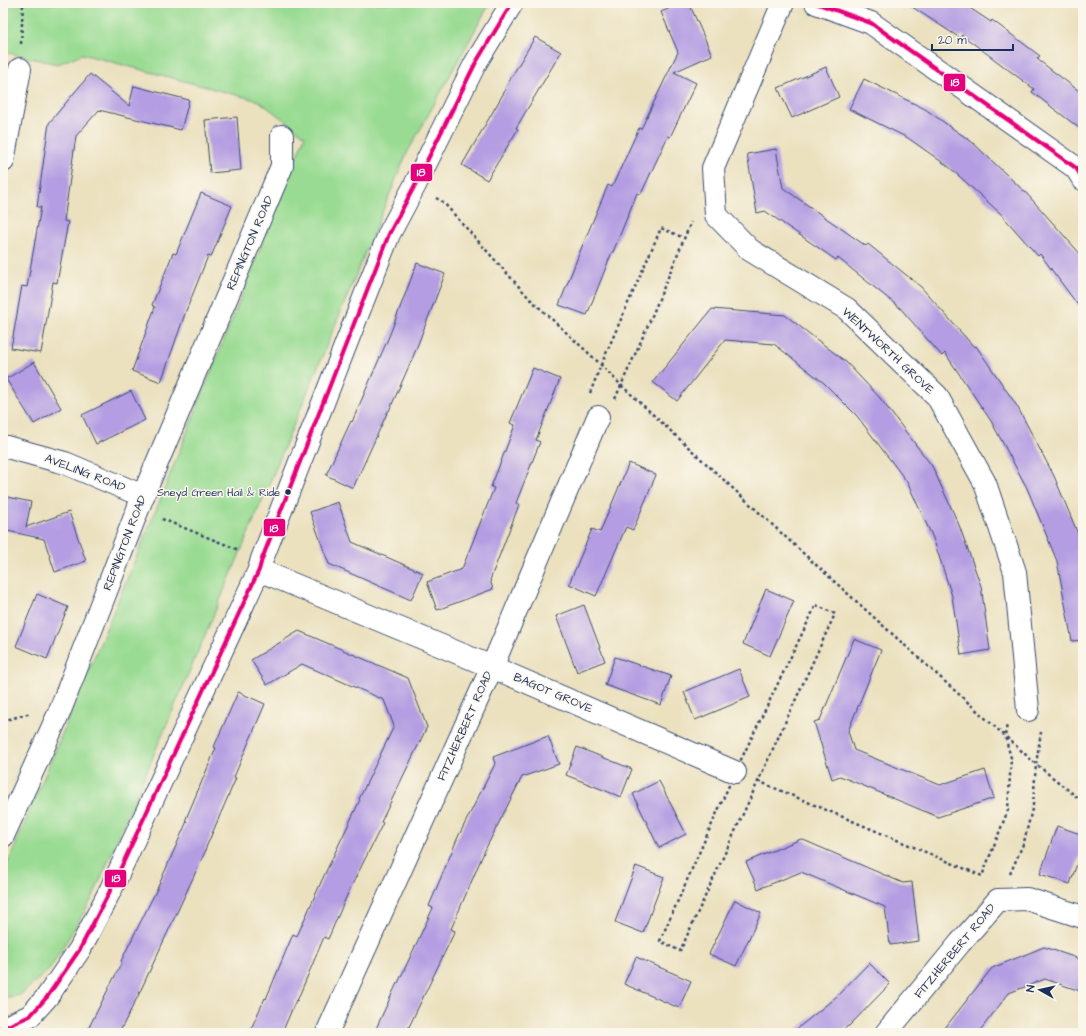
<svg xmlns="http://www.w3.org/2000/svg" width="1086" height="1036" viewBox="0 0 1086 1036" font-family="'Architects Daughter',sans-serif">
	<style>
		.green { fill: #99db92; stroke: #5a8578 }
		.building { fill: #b49de2 }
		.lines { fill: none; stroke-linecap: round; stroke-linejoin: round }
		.minor-casing { stroke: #3a4a6d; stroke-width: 24 }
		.path { stroke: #3a4a6d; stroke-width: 2.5; stroke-dasharray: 3 3; stroke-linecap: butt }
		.minor { stroke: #fff; stroke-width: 22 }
		.bus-1-casing { stroke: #fbf7ec; stroke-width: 7 }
		.bus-1 { stroke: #e5007d; stroke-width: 4 }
		.bus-dot { fill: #1b2f5e; stroke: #fbf7ec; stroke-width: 1.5 }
		.labels { text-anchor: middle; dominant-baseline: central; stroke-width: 3; stroke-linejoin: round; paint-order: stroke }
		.bus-label { font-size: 11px; fill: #1b2f5e; stroke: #fbf7ec; text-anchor: end }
		.street-label { font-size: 12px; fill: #1b2f5e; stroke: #fbf7ec }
		.line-badge { stroke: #fbf7ec; stroke-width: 1.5 }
		.badge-label { font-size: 11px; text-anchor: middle; font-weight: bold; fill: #fff }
	</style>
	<rect width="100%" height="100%" fill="#fbf7ec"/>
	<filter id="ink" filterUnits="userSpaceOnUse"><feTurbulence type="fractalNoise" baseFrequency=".025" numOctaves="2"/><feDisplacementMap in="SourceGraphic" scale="8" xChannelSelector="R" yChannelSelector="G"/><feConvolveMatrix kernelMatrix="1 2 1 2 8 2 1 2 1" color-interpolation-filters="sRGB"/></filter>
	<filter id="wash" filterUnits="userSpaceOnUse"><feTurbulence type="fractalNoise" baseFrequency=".012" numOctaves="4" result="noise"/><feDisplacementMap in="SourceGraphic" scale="16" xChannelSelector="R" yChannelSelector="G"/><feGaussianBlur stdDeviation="0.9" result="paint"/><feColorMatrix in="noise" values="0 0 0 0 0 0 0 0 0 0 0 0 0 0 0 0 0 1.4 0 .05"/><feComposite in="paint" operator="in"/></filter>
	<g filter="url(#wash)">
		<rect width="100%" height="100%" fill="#ebe1bf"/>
		<!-- green -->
		<path class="green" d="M 3,3 L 490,3 L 406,155 L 244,544 L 92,899 L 50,969 L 20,995 L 3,998 L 3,875 L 158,505 L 305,136 L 259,101 L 82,54 L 58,64 L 3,52 Z"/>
		<g id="blocks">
			<!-- building -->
			<g class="building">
				<path d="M 682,3 L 689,3 L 712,55 L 674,72 L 696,83 L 670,137 L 668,136 L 641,194 L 637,193 L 613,252 L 612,252 L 587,315 L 559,305 L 581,249 L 608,185 L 612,187 L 639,128 L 641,129 L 678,52 L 661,12 Z"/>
				<path d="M 906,3 L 962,3 L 991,22 L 992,20 L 1040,56 L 1037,59 L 1083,94 L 1083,131 L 1032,92 L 1034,89 L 962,35 L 960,38 Z"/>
				<path d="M 535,37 L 561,52 L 516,128 L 518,129 L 487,180 L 462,165 L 506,89 L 505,88 Z"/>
				<path d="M 826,67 L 839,97 L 792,118 L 778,88 Z"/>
				<path d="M 90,74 L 129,106 L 134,86 L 189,100 L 181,130 L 99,110 L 76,136 L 64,221 L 68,222 L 57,283 L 53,282 L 41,353 L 11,348 L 22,286 L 27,287 L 41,207 L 37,207 L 49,123 Z"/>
				<path d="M 864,79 L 925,109 L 972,142 L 1027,194 L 1083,257 L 1083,312 L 1040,254 L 1038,256 L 1000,213 L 949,167 L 908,138 L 849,109 Z"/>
				<path d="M 237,117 L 241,170 L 210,173 L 205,120 Z"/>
				<path d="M 776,149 L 783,188 L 866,246 L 868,244 L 921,287 L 974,347 L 976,346 L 1017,406 L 1054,476 L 1083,546 L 1083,640 L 1072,641 L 1057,561 L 1027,488 L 991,421 L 945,353 L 942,356 L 900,308 L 838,258 L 836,260 L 765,211 L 757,213 L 747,154 Z"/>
				<path d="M 201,193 L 232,206 L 211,257 L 208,256 L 186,311 L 161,382 L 132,371 L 155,307 L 152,305 L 173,253 L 176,254 Z"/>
				<path d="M 417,263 L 445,274 L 413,357 L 389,411 L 388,411 L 353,488 L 326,475 L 351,421 L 352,422 L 390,334 Z"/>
				<path d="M 712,309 L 785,315 L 846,362 L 880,398 L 932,466 L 959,525 L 981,586 L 990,650 L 961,655 L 952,596 L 933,538 L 907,482 L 857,416 L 824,383 L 774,344 L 725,340 L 677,401 L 653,382 Z"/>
				<path d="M 34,362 L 61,408 L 34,424 L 6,379 Z"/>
				<path d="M 533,368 L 560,379 L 536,440 L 540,442 L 516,503 L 519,505 L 490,580 L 493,589 L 437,610 L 427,582 L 462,569 L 494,488 L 491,487 L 515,425 L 510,423 Z"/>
				<path d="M 131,391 L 145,420 L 96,444 L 82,415 Z"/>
				<path d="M 629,463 L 656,475 L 633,530 L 626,527 L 596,596 L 569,584 L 592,529 L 600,532 Z"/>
				<path d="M 3,496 L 31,502 L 26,527 L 69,512 L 86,561 L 55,572 L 44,539 L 3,530 Z"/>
				<path d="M 338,502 L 352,542 L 423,573 L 411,600 L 329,564 L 310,512 Z"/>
				<path d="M 766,589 L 794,601 L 770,656 L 743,644 Z"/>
				<path d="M 37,594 L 68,607 L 47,659 L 16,646 Z"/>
				<path d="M 584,605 L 605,661 L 577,672 L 556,616 Z"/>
				<path d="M 299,631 L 408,678 L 427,727 L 381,822 L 383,823 L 348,893 L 328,939 L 324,937 L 297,1001 L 296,1000 L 282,1033 L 249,1033 L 265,998 L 266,999 L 293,934 L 297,936 L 322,880 L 360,800 L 359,799 L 394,726 L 384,700 L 302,664 L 267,685 L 251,660 Z"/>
				<path d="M 854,639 L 881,650 L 848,731 L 854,750 L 940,785 L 985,770 L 994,798 L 938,817 L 840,776 L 832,779 L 814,722 L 820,720 Z"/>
				<path d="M 615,657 L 671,676 L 661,705 L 605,685 Z"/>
				<path d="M 739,669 L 750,697 L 695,720 L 684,692 Z"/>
				<path d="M 238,692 L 265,704 L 234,777 L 236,778 L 205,850 L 206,850 L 138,996 L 119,1033 L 86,1033 L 122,962 L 121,961 L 157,889 L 187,821 L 185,821 L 216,748 L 214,747 Z"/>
				<path d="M 548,736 L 559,764 L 522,777 L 485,850 L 451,929 L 455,931 L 406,1033 L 374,1033 L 397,983 L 398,983 L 433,908 L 429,906 L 458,837 L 495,764 L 493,757 Z"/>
				<path d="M 577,747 L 632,769 L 621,797 L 566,775 Z"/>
				<path d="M 659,781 L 686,834 L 659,848 L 633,794 Z"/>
				<path d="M 1057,826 L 1083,835 L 1083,846 L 1070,884 L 1040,874 Z"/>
				<path d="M 801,839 L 903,883 L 912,882 L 919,941 L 890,945 L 885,907 L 801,872 L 758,889 L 746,862 Z"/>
				<path d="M 636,866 L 664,877 L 643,933 L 615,922 Z"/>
				<path d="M 735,900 L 761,913 L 736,966 L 709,954 Z"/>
				<path d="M 1044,947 L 1083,960 L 1083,992 L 1045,979 L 1009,993 L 978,1033 L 941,1033 L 992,968 Z"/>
				<path d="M 636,957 L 691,981 L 679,1008 L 624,984 Z"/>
				<path d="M 869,963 L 890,984 L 849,1026 L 848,1026 L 839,1033 L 792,1033 L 837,996 Z"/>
			</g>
		</g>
	</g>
	<g filter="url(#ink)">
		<use href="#blocks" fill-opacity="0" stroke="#3a4a6d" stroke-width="1"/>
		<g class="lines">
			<!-- minor casing -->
			<g class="minor-casing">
				<g id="minor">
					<path d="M 783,3 L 713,168 L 716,215 L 750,250 L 847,309 L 937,396 L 985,483 L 1015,572 L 1028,710"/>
					<path d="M 816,3 L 871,23 L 1076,168 L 1083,179"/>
					<path d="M 3,161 L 20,69"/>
					<path d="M 3,446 L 65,463 L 143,496"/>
					<path d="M 259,570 L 492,667 L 735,772"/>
					<path d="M 3,836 L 59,713 L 143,496 L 282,166 L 282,136"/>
					<path d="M 3,1028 L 8,1026 L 30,1016 L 47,997 L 80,949 L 111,889 L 259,570 L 262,559 L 389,234 L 415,185 L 475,64 L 512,3"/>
					<path d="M 327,1033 L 492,667 L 598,417"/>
					<path d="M 886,1033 L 960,943 L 998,900 L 1027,899 L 1083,917"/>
				</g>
			</g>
			<!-- path -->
			<g class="path">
				<path d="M 21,44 L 23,3"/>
				<path d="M 436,198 L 443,202 L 530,299 L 596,360 L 621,385 L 804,554 L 1005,736 L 1036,764 L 1083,802"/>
				<path d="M 590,393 L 601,365 L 661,228 L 684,238"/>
				<path d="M 615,399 L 649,323 L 691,222"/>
				<path d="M 162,519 L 239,550"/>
				<path d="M 816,605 L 835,614 L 680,951 L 660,941 L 735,772 Z"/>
				<path d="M 3,722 L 6,720 L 31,713"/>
				<path d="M 758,781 L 982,876 L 1008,810 L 1011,758 L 1005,736 L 1007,724"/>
				<path d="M 1010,874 L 1024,842 L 1033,805 L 1036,764 L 1041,732"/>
			</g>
			<!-- minor -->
			<use href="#minor" class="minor"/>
			<!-- bus-1 casing -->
			<g class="bus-1-casing">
				<g id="bus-1">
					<path d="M 816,3 L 871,23 L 1076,168 L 1083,179"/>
					<path d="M 3,1028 L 30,1016 L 47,997 L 80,949 L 111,889 L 259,570 L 262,559 L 389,234 L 415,185 L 475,64 L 512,3"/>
				</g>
			</g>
			<!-- bus-1 -->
			<use href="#bus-1" class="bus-1"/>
		</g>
	</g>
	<!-- markers -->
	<circle class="bus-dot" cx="288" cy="492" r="3.5"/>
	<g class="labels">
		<!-- bus labels -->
		<g class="bus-label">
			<text x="280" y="492">Sneyd Green Hail &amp; Ride</text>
		</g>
		<!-- street labels -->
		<g class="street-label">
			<text transform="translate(250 243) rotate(-67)">REPINGTON ROAD</text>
			<text transform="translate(888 351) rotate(43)">WENTWORTH GROVE</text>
			<text transform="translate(85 473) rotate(21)">AVELING ROAD</text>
			<text transform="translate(125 543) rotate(-69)">REPINGTON ROAD</text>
			<text transform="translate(553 693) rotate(23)">BAGOT GROVE</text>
			<text transform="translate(465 726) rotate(-66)">FITZHERBERT ROAD</text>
			<text transform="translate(955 951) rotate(-50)">FITZHERBERT ROAD</text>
		</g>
	</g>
	<g class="line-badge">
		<rect x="943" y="73" width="23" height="19" rx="4" fill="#e5007d"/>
		<rect x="410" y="163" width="23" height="19" rx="4" fill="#e5007d"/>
		<rect x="263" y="518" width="23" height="19" rx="4" fill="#e5007d"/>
		<rect x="104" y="869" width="23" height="19" rx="4" fill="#e5007d"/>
	</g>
	<g class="badge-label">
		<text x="955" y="86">18</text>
		<text x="421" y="176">18</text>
		<text x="274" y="532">18</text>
		<text x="116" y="882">18</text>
	</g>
	<!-- margin -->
	<rect width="1086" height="1036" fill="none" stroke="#fbf7ec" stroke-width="16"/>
	<!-- north arrow -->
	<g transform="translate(1040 990) rotate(278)" stroke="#fbf7ec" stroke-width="3" paint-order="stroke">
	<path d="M0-3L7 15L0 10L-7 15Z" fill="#1b2f5e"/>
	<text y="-6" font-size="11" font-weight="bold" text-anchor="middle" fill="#1b2f5e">N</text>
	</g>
	<!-- scale -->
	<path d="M932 44v6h81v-6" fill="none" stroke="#1b2f5e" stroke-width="2"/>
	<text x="938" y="44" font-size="12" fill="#1b2f5e" stroke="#fbf7ec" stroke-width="3" paint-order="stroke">20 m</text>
</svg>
